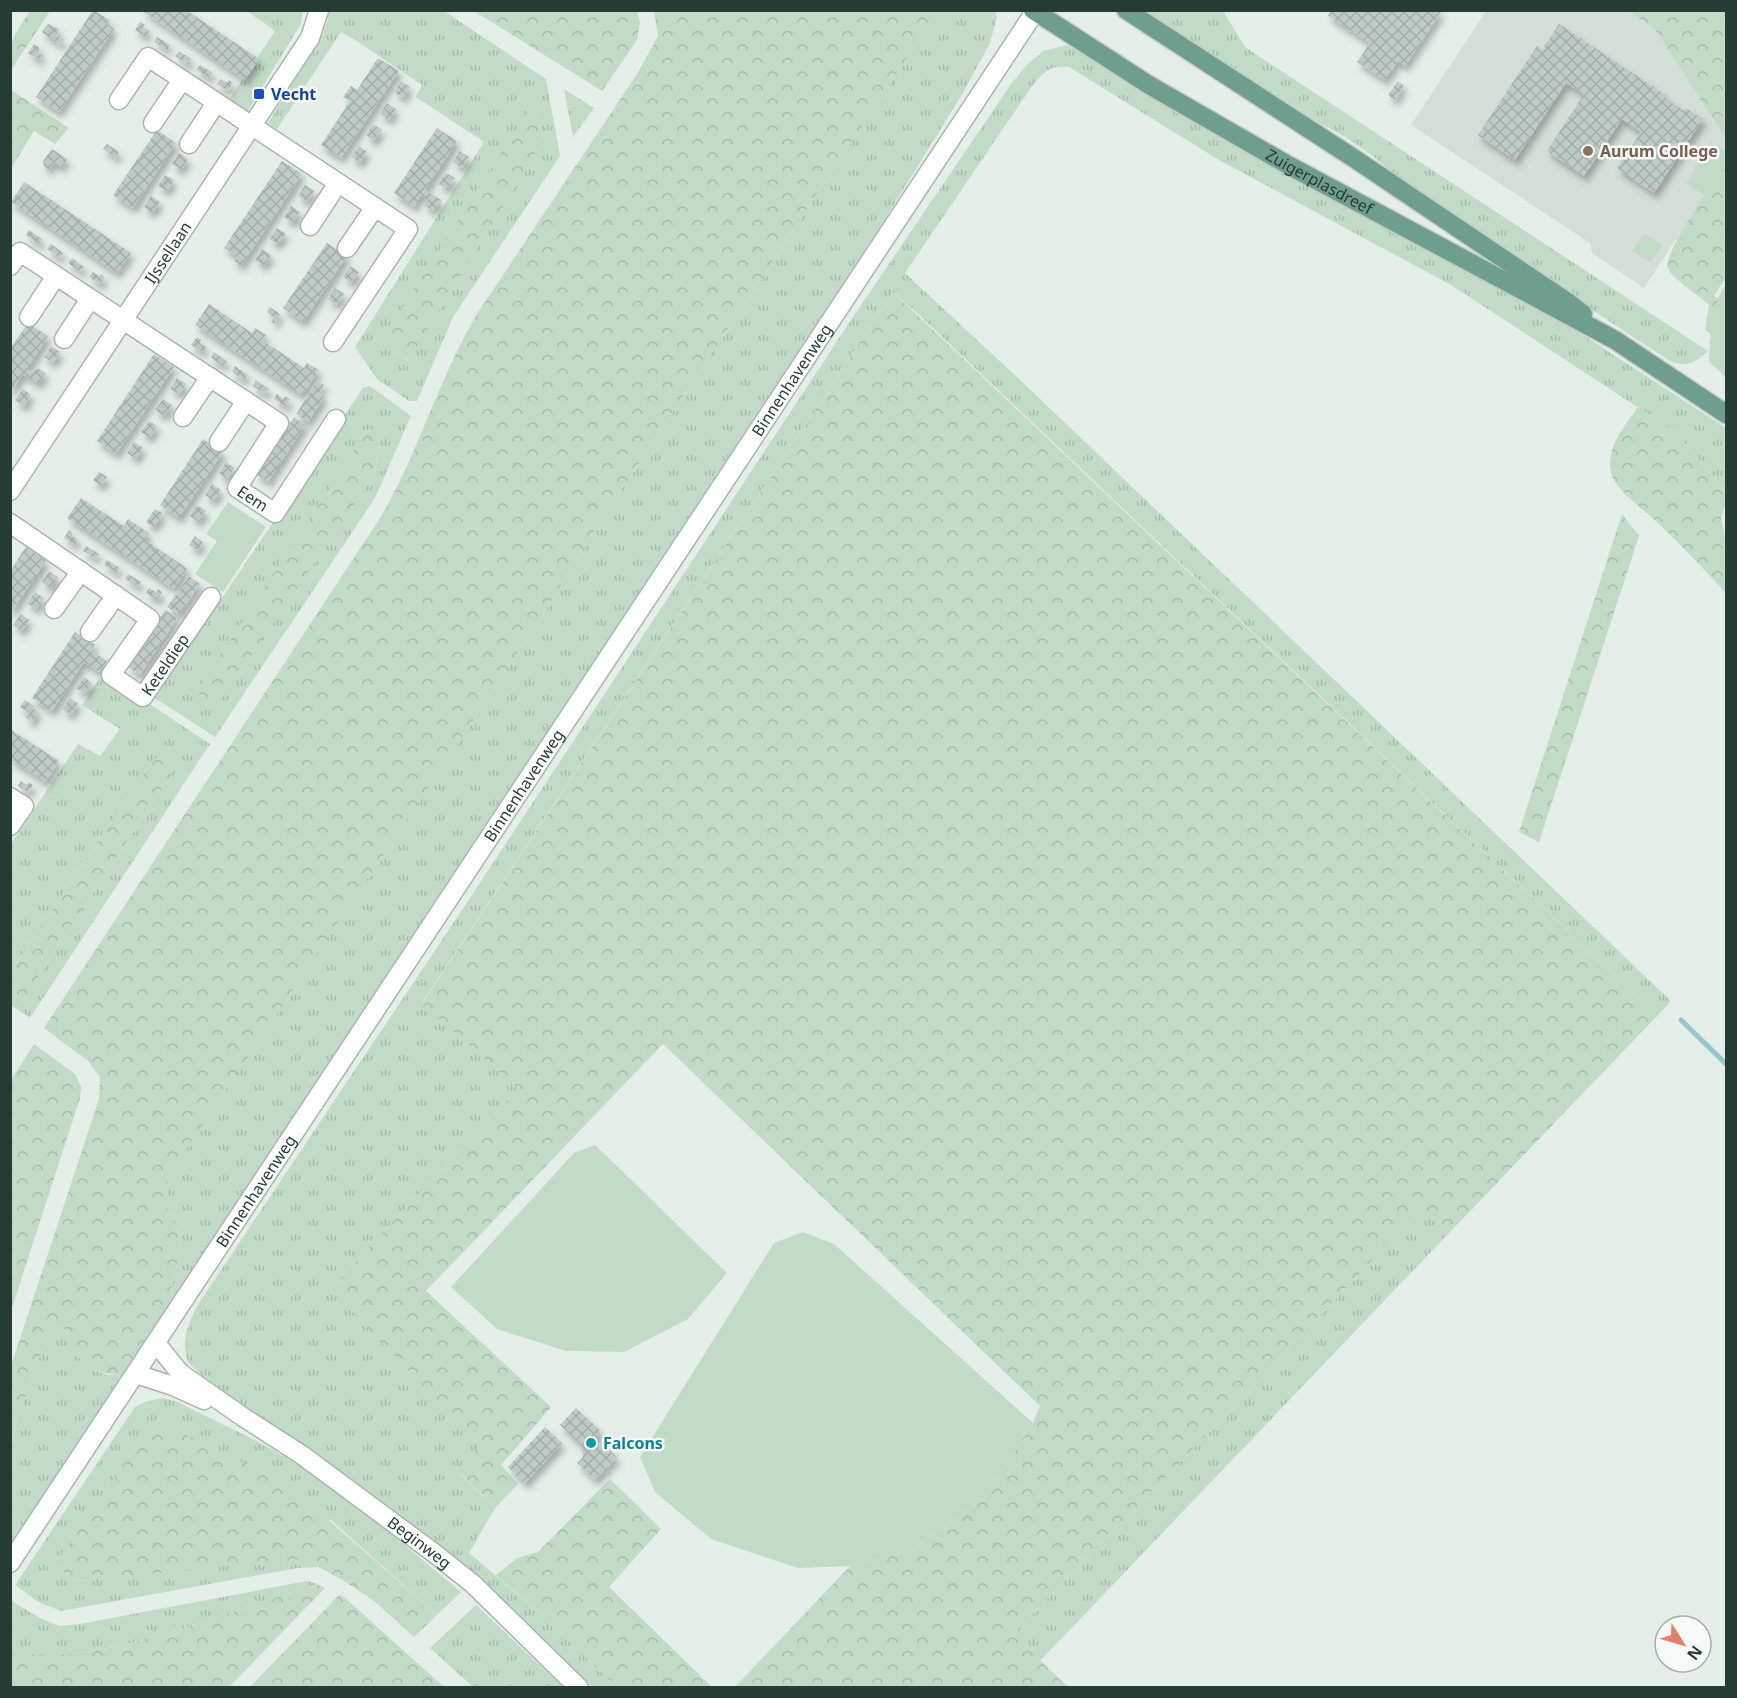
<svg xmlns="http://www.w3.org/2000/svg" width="1737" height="1698" viewBox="0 0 1737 1698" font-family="'Noto Sans',sans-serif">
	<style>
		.built { fill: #d4ddd8 }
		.grass { fill: url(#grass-tufts); fill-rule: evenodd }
		.forest { fill: url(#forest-crowns) }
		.park { fill: #c1dbc6 }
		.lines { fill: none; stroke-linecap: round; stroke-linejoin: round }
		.stream { stroke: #94c7cb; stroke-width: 5 }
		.building { fill: url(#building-cross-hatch); filter: url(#shadow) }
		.minor-casing { stroke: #a8b5af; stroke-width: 21 }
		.major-casing { stroke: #c2c9c6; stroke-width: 21 }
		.minor { stroke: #fff; stroke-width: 18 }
		.major { stroke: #6f9d8e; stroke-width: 18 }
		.transit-dot { fill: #1a4fb4; stroke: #f6f9f7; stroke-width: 2 }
		.education-dot { fill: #8d6e63; stroke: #f6f9f7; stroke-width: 2 }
		.culture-dot { fill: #0f9aa8; stroke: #f6f9f7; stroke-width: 2 }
		.labels { text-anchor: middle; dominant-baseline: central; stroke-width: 5; stroke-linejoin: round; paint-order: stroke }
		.transit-label { font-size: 16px; font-weight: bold; fill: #164399; stroke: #f6f9f7; text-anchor: start }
		.education-label { font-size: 16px; font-weight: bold; fill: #785e54; stroke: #f6f9f7; text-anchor: start }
		.street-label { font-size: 16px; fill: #263d35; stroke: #f6f9f7 }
		.culture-label { font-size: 16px; font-weight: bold; fill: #0d838f; stroke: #f6f9f7; text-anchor: start }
	</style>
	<defs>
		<pattern id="grass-tufts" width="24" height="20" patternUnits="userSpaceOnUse" patternTransform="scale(1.5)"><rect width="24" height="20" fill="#c1dbc6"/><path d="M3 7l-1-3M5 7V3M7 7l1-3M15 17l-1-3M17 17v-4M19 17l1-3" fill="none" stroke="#a6bdab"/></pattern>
		<pattern id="forest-crowns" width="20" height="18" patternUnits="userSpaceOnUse" patternTransform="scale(1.5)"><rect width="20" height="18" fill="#c1dbc6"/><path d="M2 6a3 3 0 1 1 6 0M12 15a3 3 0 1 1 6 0" fill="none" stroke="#a6bdab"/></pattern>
		<pattern id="building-cross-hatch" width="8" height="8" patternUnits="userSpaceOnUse" patternTransform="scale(1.5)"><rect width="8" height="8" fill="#becac5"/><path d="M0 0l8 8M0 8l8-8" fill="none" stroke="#a3aeaa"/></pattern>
		<filter id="shadow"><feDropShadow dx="3.5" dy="6" stdDeviation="3" flood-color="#0004"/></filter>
	</defs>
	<rect width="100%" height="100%" fill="#e5ede9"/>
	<!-- built -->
	<path class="built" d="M 1486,11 L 1643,11 L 1726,139 L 1726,163 L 1644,288 L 1592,253 L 1590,243 L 1411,125 Z"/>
	<!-- grass -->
	<g class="grass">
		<path d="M 247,11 L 303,11 L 301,23 L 293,37 L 247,112 L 229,100 L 275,31 Z"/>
		<path d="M 328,11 L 444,11 L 546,79 L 560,156 L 453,317 L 417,401 L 409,401 L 377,379 L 355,347 L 484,142 L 416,97 L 422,85 L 360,43 L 341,32 L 277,129 L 268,123 L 323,34 L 328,19 ZM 533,104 L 544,140 L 407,361 L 396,352 Z"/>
		<path d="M 938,11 L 995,11 L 997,17 L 990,43 L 963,93 L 882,224 L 168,1306 L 179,1253 L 180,1239 L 168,1209 L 167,1177 L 540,620 L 583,548 Z"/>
		<path d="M 1143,11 L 1223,11 L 1245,47 L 1708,351 C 1694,364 1687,367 1670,361 L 1525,266 L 1407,185 L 1374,157 L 1347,138 L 1283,103 Z"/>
		<path d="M 1067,45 L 1098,63 L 1166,106 L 1219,133 L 1554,316 L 1726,428 L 1726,492 L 1674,431 L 1451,285 L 1219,160 L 1069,67 C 1047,65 1043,73 1030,89 L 905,273 L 1018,378 L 1671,1001 L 1657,1016 L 917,313 L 893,292 L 422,1003 L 519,1087 L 330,1289 L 481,1445 L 460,1474 L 495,1508 L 469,1553 L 541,1614 L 617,1687 L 593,1687 L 459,1566 L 336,1468 L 203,1377 C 199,1372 193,1368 189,1363 C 179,1346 189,1321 197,1306 L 460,913 L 855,314 L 1011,84 L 1027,65 L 1043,51 Z"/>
		<path d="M 564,89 L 594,108 L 573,137 Z"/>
		<path d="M 370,386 L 411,416 L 375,498 L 215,737 L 155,698 L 363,388 ZM 380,436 L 375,475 L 334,533 Z"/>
		<path d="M 103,673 L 210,744 L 30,1018 L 17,1009 L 174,770 L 153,760 L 11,971 L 11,844 L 78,744 L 100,756 L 120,729 L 82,705 Z"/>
		<path d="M 1421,1209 L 1449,1233 L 1040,1661 L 1013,1634 L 1192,1450 Z"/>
		<path d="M 61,1324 L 94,1370 L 108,1375 L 122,1375 L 11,1543 L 11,1439 L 38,1360 L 43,1349 Z"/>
		<path d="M 163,1398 L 178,1402 C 214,1421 252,1437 287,1458 C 350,1496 405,1546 461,1592 L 437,1615 L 332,1521 L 142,1437 L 55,1566 L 78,1581 L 277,1560 L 303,1559 L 318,1567 L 298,1568 L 61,1611 L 38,1602 L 15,1585 L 135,1407 L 147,1401 Z"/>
		<path d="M 307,1581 L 317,1584 L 165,1634 L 119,1646 L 70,1655 L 37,1655 L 11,1647 L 10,1600 L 40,1618 L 59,1626 L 80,1624 Z"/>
		<path d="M 476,1605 L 563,1687 L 473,1687 L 430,1648 Z"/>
	</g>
	<!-- forest -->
	<g class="forest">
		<path d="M 30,11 L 50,11 L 11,70 L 11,46 L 15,34 Z"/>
		<path d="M 474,11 L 637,11 L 640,23 L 637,40 L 602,91 Z"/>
		<path d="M 654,11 L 938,11 L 583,548 L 540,620 L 168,1177 L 168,1209 L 180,1239 L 179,1253 L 168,1306 L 122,1375 C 101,1374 84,1369 74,1350 C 70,1341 67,1332 61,1324 L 43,1349 L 38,1360 L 11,1439 L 11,1366 L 99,1099 L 100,1077 L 88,1061 L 44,1028 L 382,515 C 419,451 439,378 477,314 L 637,74 L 658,36 Z"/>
		<path d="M 1628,11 L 1726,11 L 1726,139 L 1654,28 Z"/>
		<path d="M 11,90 L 69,128 L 55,144 L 34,131 L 11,168 Z"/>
		<path d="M 533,103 L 544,140 L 408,361 C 393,351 388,347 389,329 Z"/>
		<path d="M 1726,163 L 1726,277 L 1714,296 L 1718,298 L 1726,284 L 1726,343 L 1705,330 L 1709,305 C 1701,297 1670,277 1668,268 C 1664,249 1715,181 1726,163 Z"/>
		<path d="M 893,292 L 1657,1016 L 1449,1233 L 1421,1209 L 1192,1450 L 1013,1634 L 1068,1687 L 735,1687 L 850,1566 L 912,1550 L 987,1496 L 1033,1423 L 1040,1406 L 663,1044 L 426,1291 L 551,1407 L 501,1465 L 518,1484 L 495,1508 L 460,1473 L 480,1445 L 330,1289 L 518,1088 L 422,1004 Z"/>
		<path d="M 1638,407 L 1674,431 L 1726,492 L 1726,501 L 1721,518 L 1726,542 L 1726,593 C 1704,569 1682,546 1658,523 C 1645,511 1629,500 1618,486 C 1613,480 1610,472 1610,464 C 1610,442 1626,424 1638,407 Z"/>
		<path d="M 369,428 L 380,435 L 375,475 L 334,533 L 217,706 L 196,692 Z"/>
		<path d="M 1622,514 L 1639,536 L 1539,842 L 1519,832 Z"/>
		<path d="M 159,757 L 169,758 L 174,763 L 174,770 L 17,1009 L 11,1005 L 11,971 L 153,760 Z"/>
		<path d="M 34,1044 L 75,1074 L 81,1086 L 80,1098 L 11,1311 L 11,1080 Z"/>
		<path d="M 156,1426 L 180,1432 L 289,1485 L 437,1615 L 414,1637 L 373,1600 L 341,1579 L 303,1559 L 78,1581 L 54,1566 L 142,1437 Z"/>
		<path d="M 610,1479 L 661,1529 L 609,1587 L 712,1687 L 617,1687 L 541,1614 L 496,1575 L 517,1558 L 538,1552 Z"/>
		<path d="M 317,1584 L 325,1588 L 229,1687 L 11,1687 L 11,1647 L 37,1655 L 70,1655 L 119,1646 L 165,1634 Z"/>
		<path d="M 339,1595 L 344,1597 L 444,1687 L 250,1687 Z"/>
	</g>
	<!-- park -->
	<g class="park">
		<path d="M 1712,144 L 1725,151 L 1726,163 L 1705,195 L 1699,191 L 1698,192 L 1686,183 Z"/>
		<path d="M 1644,233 L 1663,245 L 1651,263 L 1632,251 Z"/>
		<path d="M 1726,286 L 1726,377 L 1709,362 L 1711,315 Z"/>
		<path d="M 228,502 L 266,527 L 223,592 L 195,574 L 217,541 L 206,534 Z"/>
		<path d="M 595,1145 L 727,1273 L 688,1319 L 624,1352 L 566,1351 L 497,1329 L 451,1287 L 574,1153 Z"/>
		<path d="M 803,1232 L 834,1244 L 1033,1423 L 987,1496 L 912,1550 L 850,1566 L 798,1568 L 711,1539 L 655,1492 L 640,1457 L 774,1243 Z"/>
	</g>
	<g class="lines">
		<!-- stream -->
		<path class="stream" d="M 1681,1020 L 1726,1064"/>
	</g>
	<!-- building -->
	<g class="building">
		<path d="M 93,10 L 110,20 L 107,24 L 114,29 L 59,112 L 36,97 Z"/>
		<path d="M 141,10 L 186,10 L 259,59 L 245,80 Z"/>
		<path d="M 1331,10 L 1439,10 L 1441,12 L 1405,66 L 1398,61 L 1385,80 L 1357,62 L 1370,43 L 1328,16 Z"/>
		<path d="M 140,22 L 145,25 L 143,27 L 149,31 L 146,37 L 135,30 Z"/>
		<path d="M 48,24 L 59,29 L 56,35 L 64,40 L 60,45 L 42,32 Z"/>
		<path d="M 1559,24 L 1667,96 L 1665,98 L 1684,111 L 1686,108 L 1703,119 L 1654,193 L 1617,168 L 1641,132 L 1622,119 L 1584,176 L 1547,151 L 1584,94 L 1566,83 L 1515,160 L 1478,135 L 1537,46 L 1542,50 Z"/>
		<path d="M 157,37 L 170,45 L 167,50 L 154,42 Z"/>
		<path d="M 34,44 L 40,48 L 38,53 L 43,56 L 40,60 L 28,53 Z"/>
		<path d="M 179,51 L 191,59 L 188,65 L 175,56 Z"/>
		<path d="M 378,58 L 399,71 L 341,158 L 321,145 L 350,101 L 343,97 L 351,86 L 357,90 Z"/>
		<path d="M 200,65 L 213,73 L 209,78 L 196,70 Z"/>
		<path d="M 221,79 L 227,83 L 229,80 L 233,83 L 228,91 L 217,84 Z"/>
		<path d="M 401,81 L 410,87 L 403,98 L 394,92 Z"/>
		<path d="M 1398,81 L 1404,86 L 1395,100 L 1388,95 Z"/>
		<path d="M 387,103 L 396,109 L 389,120 L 380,114 Z"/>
		<path d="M 373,124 L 382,130 L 374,141 L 366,135 Z"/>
		<path d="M 437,128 L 457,141 L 425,190 L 441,200 L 433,211 L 424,205 L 428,200 L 421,195 L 414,207 L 394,193 Z"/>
		<path d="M 157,130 L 176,143 L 133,208 L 113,195 Z"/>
		<path d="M 107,144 L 119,152 L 116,158 L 103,149 Z"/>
		<path d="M 359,146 L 367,152 L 360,163 L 351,157 Z"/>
		<path d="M 52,149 L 67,159 L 62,167 L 54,162 L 49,170 L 44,166 L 43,161 Z"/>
		<path d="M 460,151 L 469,157 L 462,168 L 453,162 Z"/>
		<path d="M 179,153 L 188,159 L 181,170 L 172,164 Z"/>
		<path d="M 282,161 L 302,174 L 241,266 L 234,261 L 237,256 L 224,248 Z"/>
		<path d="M 446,173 L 455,178 L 447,189 L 438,184 Z"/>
		<path d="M 165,175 L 174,180 L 167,191 L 158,186 Z"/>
		<path d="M 24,182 L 131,253 L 117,273 L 11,202 Z"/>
		<path d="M 305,185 L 314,191 L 307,202 L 298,196 Z"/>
		<path d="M 151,196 L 160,202 L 152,213 L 144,207 Z"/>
		<path d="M 291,206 L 300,212 L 292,223 L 284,217 Z"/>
		<path d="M 277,228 L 286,234 L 278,244 L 269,239 Z"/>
		<path d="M 29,230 L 42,239 L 39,244 L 26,235 Z"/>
		<path d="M 327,243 L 347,256 L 303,322 L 283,308 Z"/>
		<path d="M 51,244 L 63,253 L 60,258 L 47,249 Z"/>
		<path d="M 262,249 L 271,255 L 264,266 L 255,260 Z"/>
		<path d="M 72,258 L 84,267 L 81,272 L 68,263 Z"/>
		<path d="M 350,266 L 359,272 L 351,283 L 343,277 Z"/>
		<path d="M 93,272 L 99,276 L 101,274 L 105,277 L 100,284 L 89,277 Z"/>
		<path d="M 335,288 L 344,294 L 337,305 L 328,299 Z"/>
		<path d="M 209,304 L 252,333 L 255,328 L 266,335 L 262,340 L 304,368 L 307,363 L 319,370 L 302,395 L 195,325 Z"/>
		<path d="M 270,307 L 280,314 L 274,324 L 272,323 L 273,317 L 267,312 Z"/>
		<path d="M 28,323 L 48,336 L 27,369 L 33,373 L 37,368 L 46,373 L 38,384 L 23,374 L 10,393 L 10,349 Z"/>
		<path d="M 197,337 L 201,340 L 200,343 L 206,347 L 202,352 L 191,345 Z"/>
		<path d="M 51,346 L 60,352 L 53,363 L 44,357 Z"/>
		<path d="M 214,352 L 227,361 L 223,366 L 211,358 Z"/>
		<path d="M 154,354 L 174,367 L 116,454 L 97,441 Z"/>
		<path d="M 235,366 L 248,375 L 244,380 L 232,372 Z"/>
		<path d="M 177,378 L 186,384 L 179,394 L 170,389 Z"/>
		<path d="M 256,380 L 269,389 L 265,394 L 253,386 Z"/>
		<path d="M 317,381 L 324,385 L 319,393 L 324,397 L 308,422 L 296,414 Z"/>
		<path d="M 23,389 L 31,395 L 24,406 L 15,400 Z"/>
		<path d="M 277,394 L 284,399 L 285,396 L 290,399 L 285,407 L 274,399 Z"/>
		<path d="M 163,399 L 172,405 L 164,416 L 155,410 Z"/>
		<path d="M 294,417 L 305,425 L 268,482 L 256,474 Z"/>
		<path d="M 149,421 L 157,426 L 150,438 L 141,432 Z"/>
		<path d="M 203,439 L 223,452 L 179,518 L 160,505 Z"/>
		<path d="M 134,442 L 143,448 L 136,459 L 127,453 Z"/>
		<path d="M 226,462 L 235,468 L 227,479 L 219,473 Z"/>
		<path d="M 99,472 L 107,477 L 101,486 L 93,480 Z"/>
		<path d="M 212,484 L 221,490 L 213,501 L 205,495 Z"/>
		<path d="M 81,498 L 124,526 L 128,519 L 149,533 L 145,540 L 187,568 L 174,589 L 67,518 Z"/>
		<path d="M 197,505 L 206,511 L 199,522 L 190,516 Z"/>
		<path d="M 155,509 L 163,513 L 154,527 L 146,522 Z"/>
		<path d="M 69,530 L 73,533 L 72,536 L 78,540 L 75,545 L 64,538 Z"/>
		<path d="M 195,536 L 203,542 L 198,551 L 189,545 Z"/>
		<path d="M 86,546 L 99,554 L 96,559 L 83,551 Z"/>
		<path d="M 26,547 L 46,561 L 10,614 L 10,571 Z"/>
		<path d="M 107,560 L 120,568 L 117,573 L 104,565 Z"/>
		<path d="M 49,571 L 58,577 L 50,588 L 42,582 Z"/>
		<path d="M 128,574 L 141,582 L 138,587 L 125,579 Z"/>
		<path d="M 189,576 L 200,584 L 179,615 L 167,607 Z"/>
		<path d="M 149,588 L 156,592 L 158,589 L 162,592 L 157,600 L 146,593 Z"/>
		<path d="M 35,592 L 44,598 L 36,609 L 27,603 Z"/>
		<path d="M 165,610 L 177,618 L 140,675 L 128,667 Z"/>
		<path d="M 21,614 L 29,620 L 22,631 L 13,625 Z"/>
		<path d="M 75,632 L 95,645 L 91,651 L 107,661 L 99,672 L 84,662 L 52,711 L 32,698 Z"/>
		<path d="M 84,677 L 92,683 L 85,694 L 76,688 Z"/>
		<path d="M 70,698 L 78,704 L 71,715 L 62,709 Z"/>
		<path d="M 25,700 L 34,706 L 33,708 L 38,712 L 32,722 L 26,718 L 30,713 L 20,707 Z"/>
		<path d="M 10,729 L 59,761 L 46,782 L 10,759 Z"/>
		<path d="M 21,781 L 27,785 L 29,782 L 33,785 L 28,793 L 18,786 Z"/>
		<path d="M 576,1408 L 599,1429 L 599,1440 L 617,1457 L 595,1480 L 577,1463 L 583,1457 L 582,1446 L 560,1425 Z"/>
		<path d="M 545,1427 L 562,1443 L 525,1483 L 508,1467 Z"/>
	</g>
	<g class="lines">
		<!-- minor casing -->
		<g class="minor-casing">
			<g id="minor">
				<path d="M 119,100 L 148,57 L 408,229 L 333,342"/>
				<path d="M 153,123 L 182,80"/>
				<path d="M 189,144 L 216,103"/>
				<path d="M 310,226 L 338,183"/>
				<path d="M 347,248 L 375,207"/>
				<path id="s1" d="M 10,266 L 20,252 L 279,423 L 237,488 L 275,513 L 336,419"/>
				<path d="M 29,317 L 56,276"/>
				<path d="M 64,339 L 90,299"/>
				<path d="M 183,417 L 210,377"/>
				<path d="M 219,442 L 246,401"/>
				<path id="s2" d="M 10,491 L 310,38 L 319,10"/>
				<path id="s3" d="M 10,523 L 150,619 L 111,675 L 143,697 L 211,597"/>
				<path d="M 54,609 L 81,571"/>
				<path d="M 90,632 L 116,595"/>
				<path d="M 10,797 L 24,806 L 10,826"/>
				<path id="s4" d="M 156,1343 L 180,1373 L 243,1417 L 302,1455 L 434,1553 L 473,1584 L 579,1688"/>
				<path d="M 136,1374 L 173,1386 L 204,1400"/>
				<path id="s5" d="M 10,1563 L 1036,10"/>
			</g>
		</g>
		<!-- major casing -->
		<g class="major-casing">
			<g id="major">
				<path id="s6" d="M 1033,10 L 1149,85 L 1288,165 L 1615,340 L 1726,414"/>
				<path d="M 1126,10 L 1355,159 L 1566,301 L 1583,314"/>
			</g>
		</g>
		<!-- minor -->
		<use href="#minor" class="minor"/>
		<!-- major -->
		<use href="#major" class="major"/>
	</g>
	<!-- markers -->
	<rect class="transit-dot" x="253" y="88" width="12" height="12" rx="3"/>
	<circle class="education-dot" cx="1588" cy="151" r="6"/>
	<circle class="culture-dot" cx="591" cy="1443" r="6"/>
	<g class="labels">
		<!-- transit labels -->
		<g class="transit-label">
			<text x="271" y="94">Vecht</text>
		</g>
		<!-- education labels -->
		<g class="education-label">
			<text x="1600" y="151">Aurum College</text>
		</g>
		<!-- street labels -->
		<g class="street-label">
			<text stroke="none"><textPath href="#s6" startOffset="334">Zuigerplasdreef</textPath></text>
			<text stroke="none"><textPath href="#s2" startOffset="286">IJssellaan</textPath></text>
			<text stroke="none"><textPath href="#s5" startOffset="1418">Binnenhavenweg</textPath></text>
			<text stroke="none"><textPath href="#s1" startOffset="424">Eem</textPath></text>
			<text stroke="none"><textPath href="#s3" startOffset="316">Keteldiep</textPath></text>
			<text stroke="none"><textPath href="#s5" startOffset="932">Binnenhavenweg</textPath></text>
			<text stroke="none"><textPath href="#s5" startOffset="446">Binnenhavenweg</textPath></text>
			<text stroke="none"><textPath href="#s4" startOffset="332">Beginweg</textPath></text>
		</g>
		<!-- culture labels -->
		<g class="culture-label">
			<text x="603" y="1443">Falcons</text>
		</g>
	</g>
	<!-- border -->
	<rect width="1737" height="1698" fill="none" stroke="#263d35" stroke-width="24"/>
	<!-- north arrow -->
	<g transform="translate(1683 1644) rotate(127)"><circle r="28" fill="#f6f9f7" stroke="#a3aea9" stroke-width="1.5"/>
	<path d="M0-4.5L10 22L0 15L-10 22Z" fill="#e3816e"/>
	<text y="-9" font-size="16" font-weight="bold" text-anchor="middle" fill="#263d35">N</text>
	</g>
</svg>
